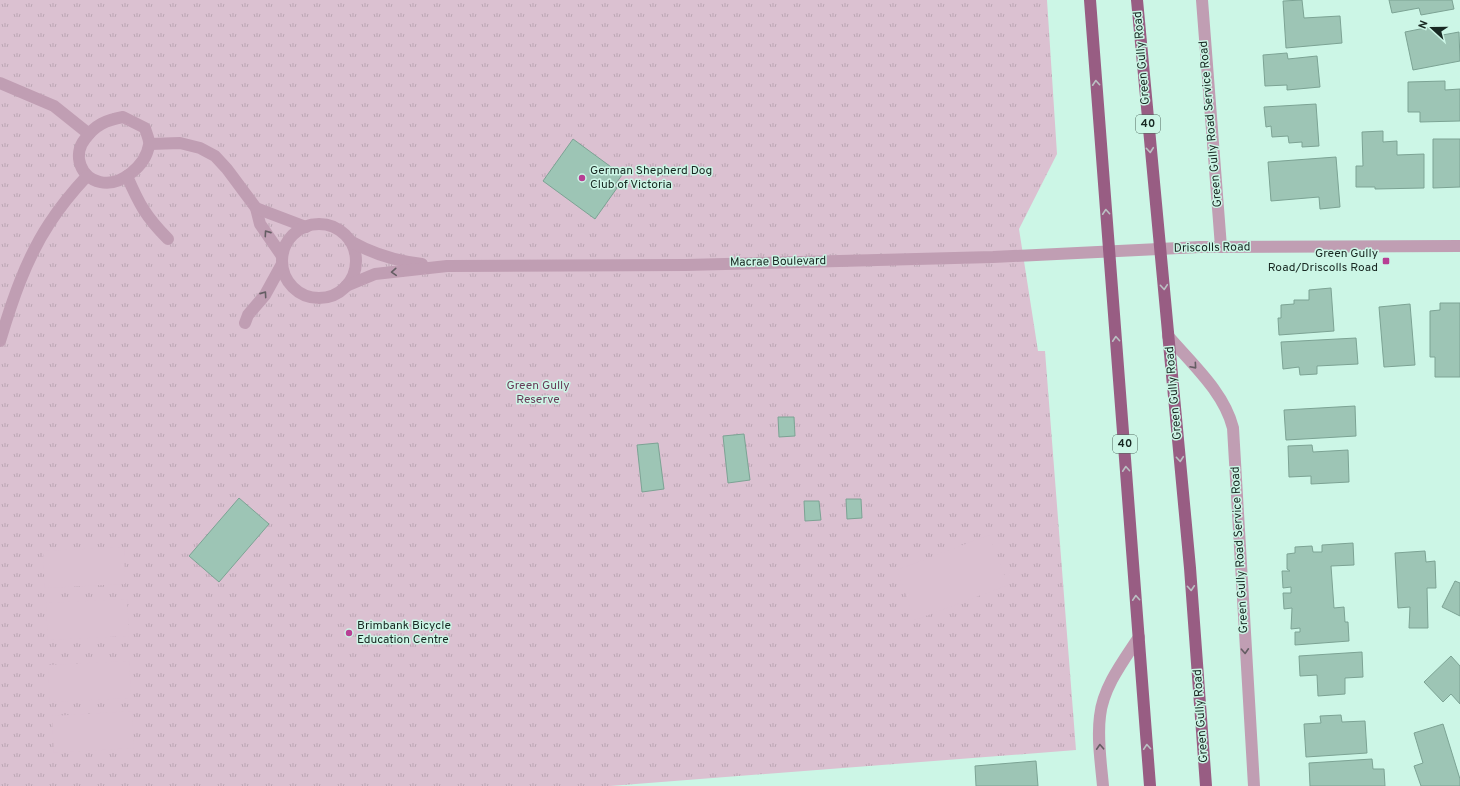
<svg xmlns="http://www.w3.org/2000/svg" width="1460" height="786" viewBox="0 0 1460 786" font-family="Overpass,sans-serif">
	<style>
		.park { fill: url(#park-tufts) }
		.pitch { fill: #dbc1d1 }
		.building { fill: #9dc5b5; stroke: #7ca394 }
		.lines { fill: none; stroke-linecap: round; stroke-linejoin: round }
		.minor { stroke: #c09eb3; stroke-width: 12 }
		.major { stroke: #985d83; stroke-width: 12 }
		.oneway { stroke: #bac0c3 }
		.oneway2 { stroke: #645d63 }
		.poi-dot { fill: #b73f94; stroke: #ccf6e6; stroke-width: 1.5 }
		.labels { text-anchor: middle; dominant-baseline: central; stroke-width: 3; stroke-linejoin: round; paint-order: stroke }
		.shield { fill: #ccf6e6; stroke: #4e665d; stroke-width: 1 }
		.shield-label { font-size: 11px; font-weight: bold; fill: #182822 }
		.street-label { font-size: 12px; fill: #182822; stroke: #ccf6e6 }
		.poi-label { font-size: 12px; fill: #182822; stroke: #ccf6e6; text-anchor: start }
		.park-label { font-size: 12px; fill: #683a58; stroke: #ccf6e6 }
	</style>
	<defs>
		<pattern id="park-tufts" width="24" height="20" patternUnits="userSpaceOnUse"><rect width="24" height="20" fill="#dbc1d1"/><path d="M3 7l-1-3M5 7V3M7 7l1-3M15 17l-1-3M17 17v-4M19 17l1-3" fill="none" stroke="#bba6b3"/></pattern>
	</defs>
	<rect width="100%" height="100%" fill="#ccf6e6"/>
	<!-- park -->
	<path class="park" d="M 0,0 L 1047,0 L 1057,154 L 1019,229 L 1038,351 L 1045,351 L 1076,750 L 610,786 L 0,786 Z"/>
	<!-- pitch -->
	<g class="pitch">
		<path d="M 989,535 L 1008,585 L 915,620 L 897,570 Z"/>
		<path d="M 124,547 L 125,584 L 45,588 L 43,551 Z"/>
		<path d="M 127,599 L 129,636 L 48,640 L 46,603 Z"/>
		<path d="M 129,661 L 131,698 L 50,702 L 48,665 Z"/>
		<path d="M 132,711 L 134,748 L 54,753 L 52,716 Z"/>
	</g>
	<!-- building -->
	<g class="building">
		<path d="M 1302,0 L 1304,18 L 1340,16 L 1342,43 L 1286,48 L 1283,1 Z"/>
		<path d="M 1389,0 L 1452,0 L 1454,9 L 1421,15 L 1419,8 L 1392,13 Z"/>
		<path d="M 1435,26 L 1437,36 L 1459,32 L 1460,61 L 1413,70 L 1405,32 Z"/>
		<path d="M 1287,53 L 1288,59 L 1317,56 L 1320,87 L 1287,90 L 1287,85 L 1265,86 L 1263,55 Z"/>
		<path d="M 1445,81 L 1445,90 L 1460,89 L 1460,121 L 1420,122 L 1420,112 L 1408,112 L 1408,82 Z"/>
		<path d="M 1316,104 L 1319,146 L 1302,147 L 1302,142 L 1289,143 L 1288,136 L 1272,137 L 1271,126 L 1266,127 L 1264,107 Z"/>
		<path d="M 1383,131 L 1383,142 L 1397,141 L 1397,155 L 1424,154 L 1424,188 L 1375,189 L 1375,187 L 1356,187 L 1356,166 L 1363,166 L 1362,132 Z"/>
		<path d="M 573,139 L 622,175 L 614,186 L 617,188 L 595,219 L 543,181 Z"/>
		<path d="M 1433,139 L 1460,139 L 1460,187 L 1433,188 Z"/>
		<path d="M 1336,157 L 1340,207 L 1320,209 L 1319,197 L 1271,201 L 1268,162 Z"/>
		<path d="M 1331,288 L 1334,331 L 1279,335 L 1278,318 L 1281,318 L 1281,305 L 1294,304 L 1294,300 L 1309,300 L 1309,290 Z"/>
		<path d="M 1440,303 L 1460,303 L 1460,377 L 1435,377 L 1435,357 L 1430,357 L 1430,311 L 1440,310 Z"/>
		<path d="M 1410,304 L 1415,365 L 1384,367 L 1379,307 Z"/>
		<path d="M 1356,338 L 1358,364 L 1317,366 L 1317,374 L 1300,375 L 1299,367 L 1283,369 L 1281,342 Z"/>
		<path d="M 1355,406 L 1356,436 L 1286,440 L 1284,410 Z"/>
		<path d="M 778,417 L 794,417 L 795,436 L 779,437 Z"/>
		<path d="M 744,434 L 750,480 L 728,483 L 723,436 Z"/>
		<path d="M 658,443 L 664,489 L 642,492 L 637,445 Z"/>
		<path d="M 1312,445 L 1313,452 L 1348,450 L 1349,482 L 1311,484 L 1311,476 L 1289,477 L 1288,446 Z"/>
		<path d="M 239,498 L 269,524 L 219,582 L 189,556 Z"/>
		<path d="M 846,499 L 861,499 L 862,518 L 847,519 Z"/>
		<path d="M 804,501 L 819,501 L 821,520 L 805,521 Z"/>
		<path d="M 1353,543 L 1354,565 L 1331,566 L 1334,608 L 1344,607 L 1345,622 L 1348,622 L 1349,641 L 1295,645 L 1295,632 L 1300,632 L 1300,628 L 1291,629 L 1292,608 L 1284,609 L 1283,593 L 1291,593 L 1291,587 L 1283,588 L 1282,571 L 1290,571 L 1287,569 L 1287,554 L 1295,553 L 1295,547 L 1312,546 L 1313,552 L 1322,552 L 1322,545 Z"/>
		<path d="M 1425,551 L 1426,562 L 1435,561 L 1436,588 L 1427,588 L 1428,628 L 1409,628 L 1410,607 L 1398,608 L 1395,553 Z"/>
		<path d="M 1455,581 L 1460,583 L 1460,616 L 1442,607 Z"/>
		<path d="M 1362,652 L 1363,677 L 1345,678 L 1345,694 L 1318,696 L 1317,675 L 1300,676 L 1299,656 Z"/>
		<path d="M 1451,656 L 1460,666 L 1460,704 L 1451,694 L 1443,702 L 1424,682 Z"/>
		<path d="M 1341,715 L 1342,722 L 1365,721 L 1367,753 L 1306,757 L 1304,724 L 1321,723 L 1320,716 Z"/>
		<path d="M 1443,724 L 1460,779 L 1460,786 L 1421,786 L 1414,766 L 1423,763 L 1414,733 Z"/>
		<path d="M 1372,759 L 1373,769 L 1384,769 L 1385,786 L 1310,786 L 1309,763 Z"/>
		<path d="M 1036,761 L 1038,786 L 976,786 L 975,766 Z"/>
	</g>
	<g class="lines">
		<!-- minor -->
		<g class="minor">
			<path d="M 1202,0 L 1221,247"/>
			<path d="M 0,83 L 54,106 L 89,134"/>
			<path d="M 123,117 L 145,128 C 146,133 150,140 149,145 C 146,165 121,187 100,182 C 81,178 72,155 85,139 C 95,125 106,120 123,117 Z"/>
			<path d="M 150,144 L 180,143 L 200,148 L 215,156 L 227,169 L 256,208 L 260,224 L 282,256"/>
			<path d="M 127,176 C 139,204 146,217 168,239"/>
			<path d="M 256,208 L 306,227"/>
			<circle cx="319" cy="261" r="37"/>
			<path d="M 350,241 C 373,254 395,261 422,264"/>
			<path d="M 346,286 L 375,274 L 447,266 L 686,265 L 993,257 L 1200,247 L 1460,246"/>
			<path d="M 245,323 L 248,315 L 265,295 L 282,264"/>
			<path d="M 1168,336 C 1192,364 1224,392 1233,428 L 1254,786"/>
			<path d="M 0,341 C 12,301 26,259 49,224 C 60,207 73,191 87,176"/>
			<path d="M 1103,786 C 1101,763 1097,739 1100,716 C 1103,687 1124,660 1139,637"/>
		</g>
		<!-- major -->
		<g class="major">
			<path d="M 1090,0 L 1150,786"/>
			<path d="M 1137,0 C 1153,190 1173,379 1190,568 C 1196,641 1201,714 1206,786"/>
		</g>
	</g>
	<!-- one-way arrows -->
	<defs><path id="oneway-chevron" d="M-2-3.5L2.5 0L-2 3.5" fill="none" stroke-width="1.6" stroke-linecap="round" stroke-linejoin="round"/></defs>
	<g class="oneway">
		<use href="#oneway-chevron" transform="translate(1096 83) rotate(-94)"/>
		<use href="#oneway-chevron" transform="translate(1150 150) rotate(85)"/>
		<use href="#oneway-chevron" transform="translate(1106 212) rotate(-94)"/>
		<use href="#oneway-chevron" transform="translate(1164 287) rotate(85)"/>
		<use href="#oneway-chevron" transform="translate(1116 339) rotate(-94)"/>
		<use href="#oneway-chevron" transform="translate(1180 459) rotate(85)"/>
		<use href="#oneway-chevron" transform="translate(1126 469) rotate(-94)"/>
		<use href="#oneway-chevron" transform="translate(1191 588) rotate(86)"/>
		<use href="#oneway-chevron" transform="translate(1136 598) rotate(-94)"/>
		<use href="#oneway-chevron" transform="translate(1147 747) rotate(-94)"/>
	</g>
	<g class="oneway2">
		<use href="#oneway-chevron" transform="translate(267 233) rotate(-125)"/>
		<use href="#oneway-chevron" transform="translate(394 272) rotate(176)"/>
		<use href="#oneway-chevron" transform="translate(264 294) rotate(-55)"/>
		<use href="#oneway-chevron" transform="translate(1194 366) rotate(49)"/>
		<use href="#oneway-chevron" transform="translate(1245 651) rotate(87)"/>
		<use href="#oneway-chevron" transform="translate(1100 747) rotate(-93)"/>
	</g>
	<!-- markers -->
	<g class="poi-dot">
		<circle cx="582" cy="178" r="4"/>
		<rect x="1382" y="257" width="8" height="8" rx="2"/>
		<circle cx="349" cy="633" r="4"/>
	</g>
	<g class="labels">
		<!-- shield labels -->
		<g class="shield">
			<rect x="1136" y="115" width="24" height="18" rx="3"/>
			<rect x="1113" y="435" width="24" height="18" rx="3"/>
		</g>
		<g class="shield-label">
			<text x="1148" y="124">40</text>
			<text x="1125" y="444">40</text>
		</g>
		<!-- street labels -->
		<g class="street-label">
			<text transform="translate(1142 58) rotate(-95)">Green Gully Road</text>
			<text transform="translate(1211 124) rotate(-95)">Green Gully Road Service Road</text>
			<text transform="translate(1212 248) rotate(-1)">Driscolls Road</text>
			<text transform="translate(778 262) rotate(-1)">Macrae Boulevard</text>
			<text transform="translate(1174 393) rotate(-95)">Green Gully Road</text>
			<text transform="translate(1240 550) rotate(-93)">Green Gully Road Service Road</text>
			<text transform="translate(1201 716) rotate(-94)">Green Gully Road</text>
		</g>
		<!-- poi labels -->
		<g class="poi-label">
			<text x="590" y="171">German Shepherd Dog<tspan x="590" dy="14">Club of Victoria</tspan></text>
			<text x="1378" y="254" text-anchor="end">Green Gully<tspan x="1378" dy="14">Road/Driscolls Road</tspan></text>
			<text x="357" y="626">Brimbank Bicycle<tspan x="357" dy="14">Education Centre</tspan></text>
		</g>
		<!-- park labels -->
		<g class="park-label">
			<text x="538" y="386">Green Gully<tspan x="538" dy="14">Reserve</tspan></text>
		</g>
	</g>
	<!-- north arrow -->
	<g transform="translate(1432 28) rotate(291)" stroke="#ccf6e6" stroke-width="3" paint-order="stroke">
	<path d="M0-3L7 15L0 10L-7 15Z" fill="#182822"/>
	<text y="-6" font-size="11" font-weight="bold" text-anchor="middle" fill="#182822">N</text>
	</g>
</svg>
